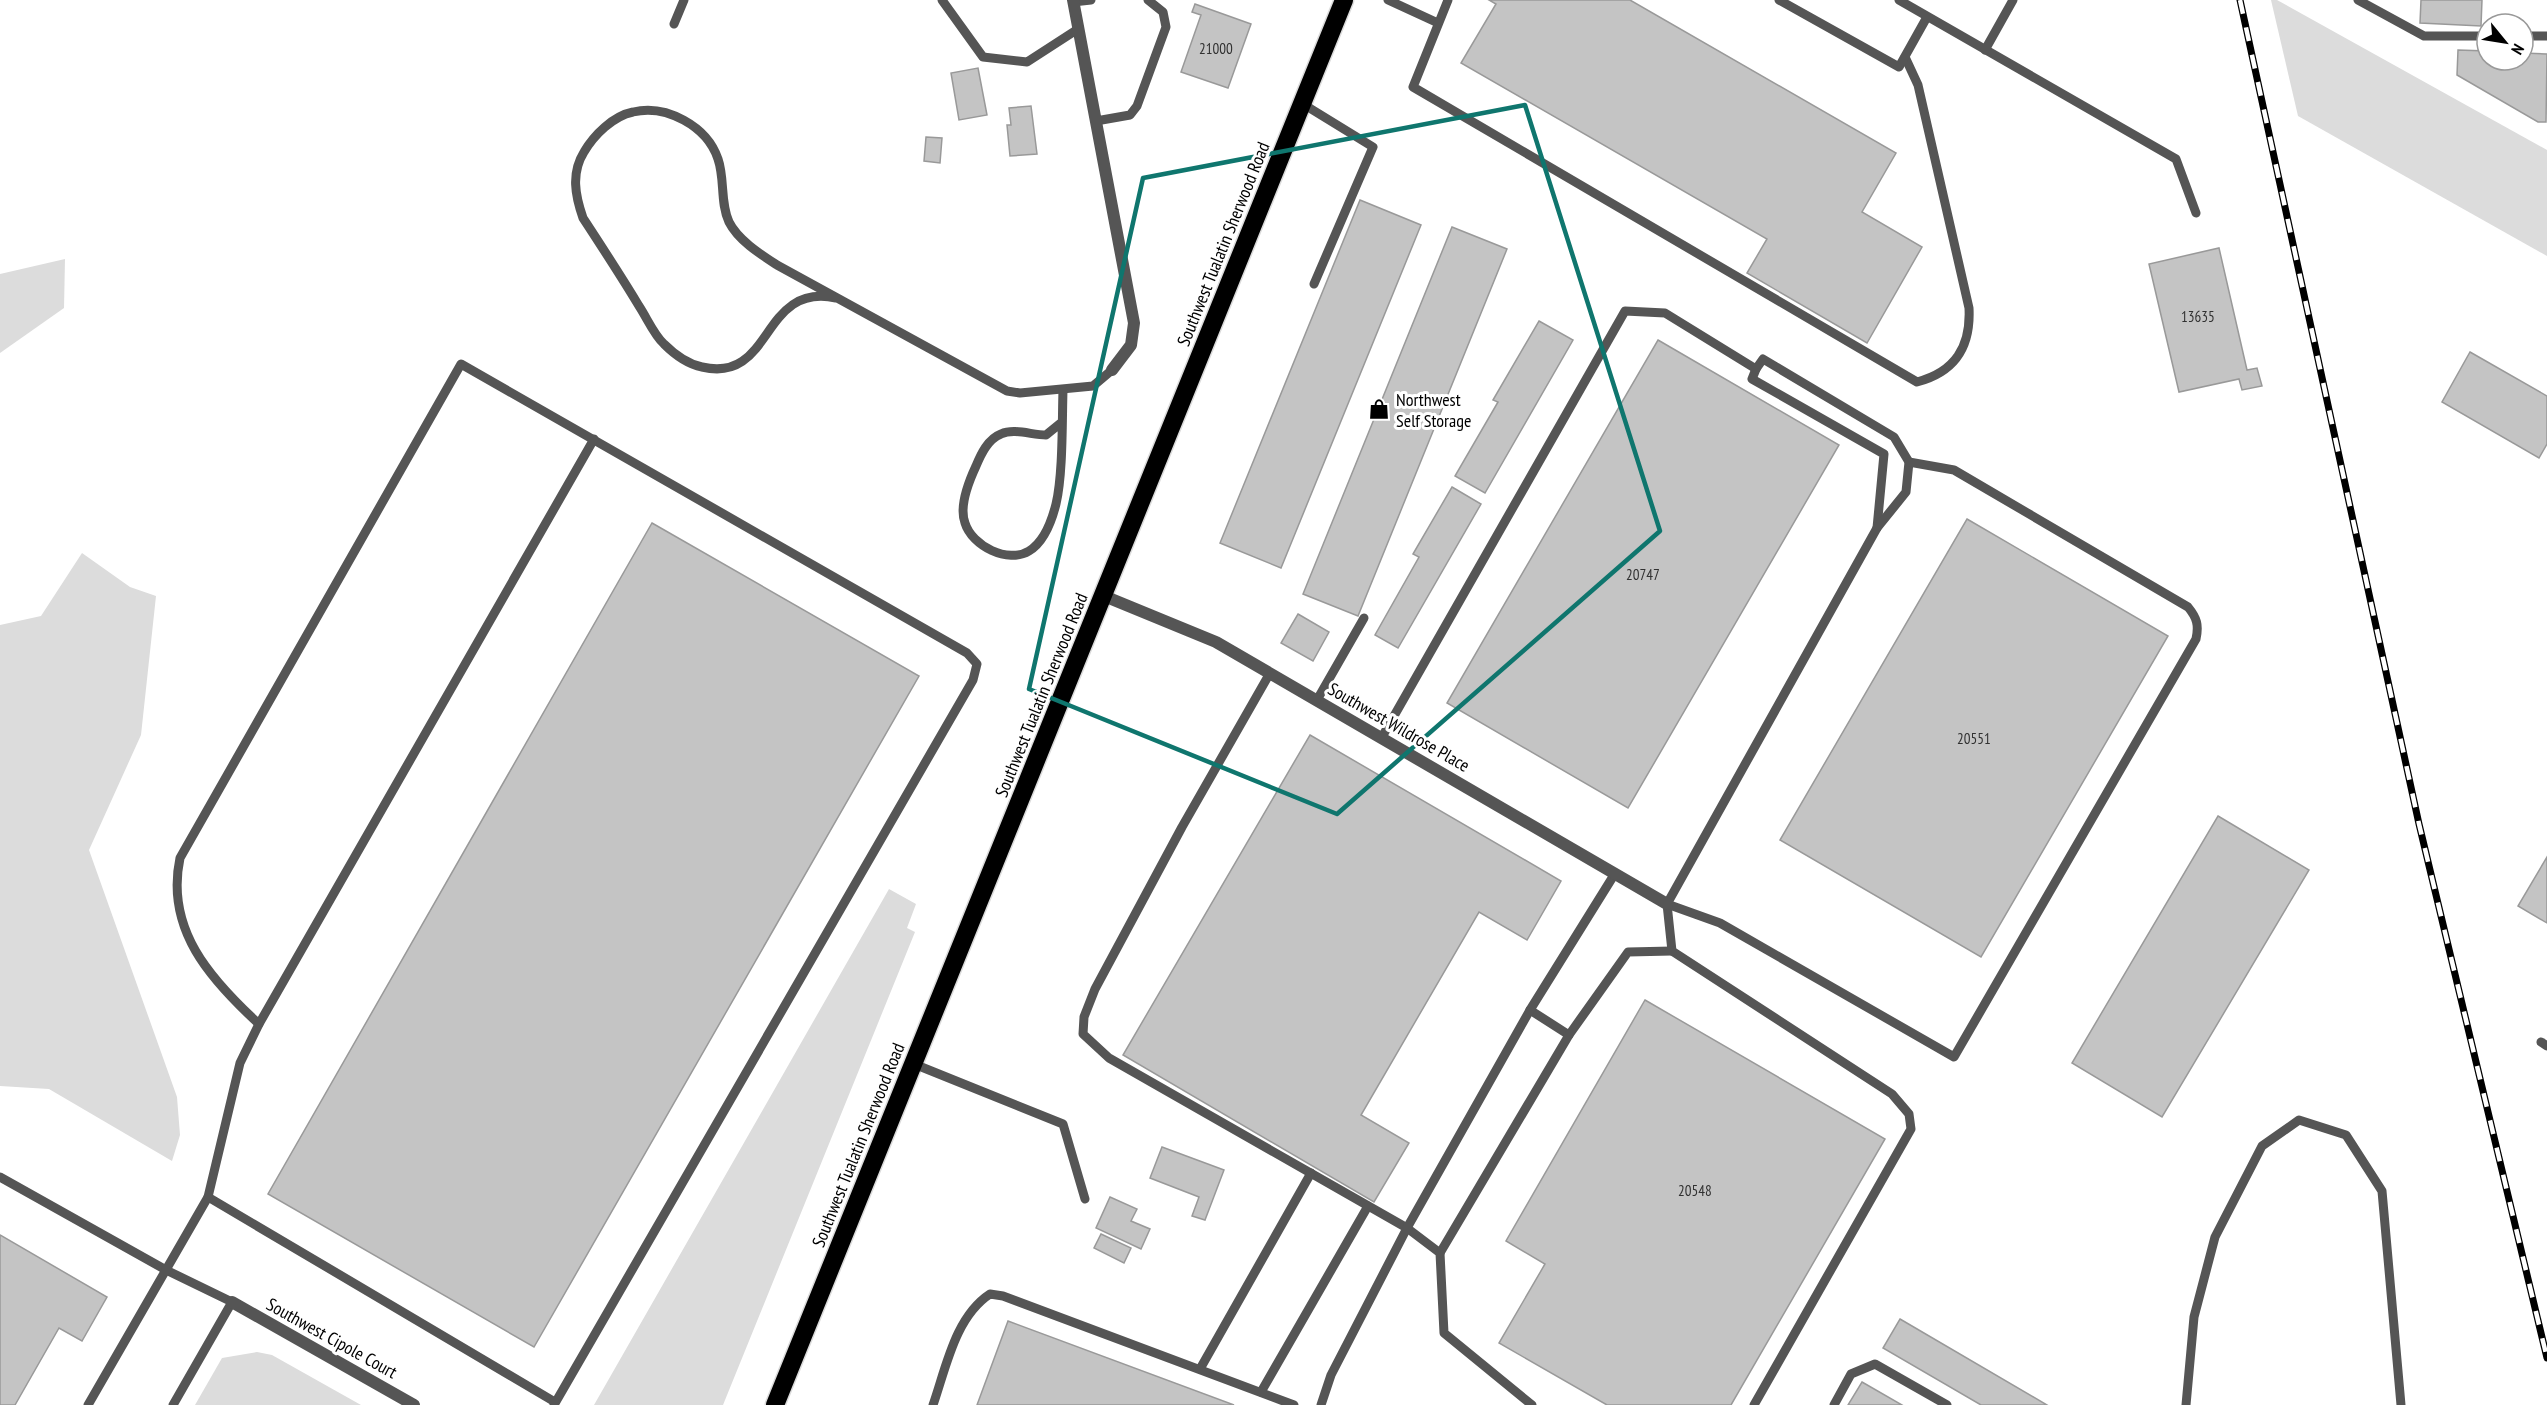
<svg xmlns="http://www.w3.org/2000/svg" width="2547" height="1405" viewBox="0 0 2547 1405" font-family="'PT Sans Narrow',sans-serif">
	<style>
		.green { fill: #dcdcdc }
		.building { fill: #c4c4c4; stroke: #999; stroke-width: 1.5 }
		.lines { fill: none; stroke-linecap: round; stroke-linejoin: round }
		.highway-casing { stroke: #dbdbdb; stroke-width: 21 }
		.lane { stroke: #555; stroke-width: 9 }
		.street { stroke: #555; stroke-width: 12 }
		.highway { stroke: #000; stroke-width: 18 }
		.rail-casing { stroke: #000; stroke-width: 7 }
		.rail { stroke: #fff; stroke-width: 4.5; stroke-dasharray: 14; stroke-linecap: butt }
		.marked { fill: none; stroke: #0f766e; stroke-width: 4.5; stroke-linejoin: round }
		.labels { text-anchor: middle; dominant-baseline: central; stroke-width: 6; stroke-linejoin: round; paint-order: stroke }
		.number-label { font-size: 15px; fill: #313131 }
		.street-label { font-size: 18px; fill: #000; stroke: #fff }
		.poi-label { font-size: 18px; fill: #000; stroke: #fff; text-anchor: start }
	</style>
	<rect width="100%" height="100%" fill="#fff"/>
	<!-- green -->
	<g class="green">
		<path d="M 2271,0 L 2277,0 L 2547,150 L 2547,256 L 2298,116 Z"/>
		<path d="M 65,259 L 64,308 L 0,353 L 0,274 Z"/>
		<path d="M 82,553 L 130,587 L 156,596 L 141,735 L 89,850 L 177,1097 L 180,1135 L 172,1161 L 49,1089 L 0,1086 L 0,625 L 41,616 Z"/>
		<path d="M 889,889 L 916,904 L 907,928 L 915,932 L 723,1405 L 594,1405 Z"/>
		<path d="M 257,1352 L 272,1355 L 361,1405 L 195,1405 L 222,1358 Z"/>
	</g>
	<!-- building -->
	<g class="building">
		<path d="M 1489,0 L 1630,0 L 1896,153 L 1862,212 L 1922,247 L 1867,343 L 1747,273 L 1767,239 L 1461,63 L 1496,4 Z"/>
		<path d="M 2421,0 L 2482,0 L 2481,26 L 2420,23 Z"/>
		<path d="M 1195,4 L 1251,24 L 1228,88 L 1181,72 L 1201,15 L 1192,12 Z"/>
		<path d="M 2458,50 L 2487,51 L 2487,60 L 2523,60 L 2523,53 L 2547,54 L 2546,122 L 2538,122 L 2457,75 Z"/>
		<path d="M 978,68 L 987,115 L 959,120 L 951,73 Z"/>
		<path d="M 1031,106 L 1037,154 L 1010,156 L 1007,125 L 1011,125 L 1009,108 Z"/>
		<path d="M 926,137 L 942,138 L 940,163 L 924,161 Z"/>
		<path d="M 1360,200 L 1421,225 L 1281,568 L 1220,543 Z"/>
		<path d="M 1452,227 L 1507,249 L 1358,616 L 1303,594 Z"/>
		<path d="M 2219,248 L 2247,370 L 2257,368 L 2262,386 L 2242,390 L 2239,379 L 2179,392 L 2149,264 Z"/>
		<path d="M 1539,321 L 1573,340 L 1485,493 L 1455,476 L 1498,402 L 1493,400 Z"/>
		<path d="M 1658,340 L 1839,445 L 1628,808 L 1447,703 Z"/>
		<path d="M 2470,352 L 2547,396 L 2547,444 L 2539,458 L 2442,402 Z"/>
		<path d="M 1452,487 L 1481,504 L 1398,648 L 1375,635 L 1419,557 L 1413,554 Z"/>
		<path d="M 1967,519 L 2168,636 L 1981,957 L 1780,840 Z"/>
		<path d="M 652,523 L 919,676 L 534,1347 L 268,1194 Z"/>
		<path d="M 1298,614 L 1329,632 L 1313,661 L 1281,643 Z"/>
		<path d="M 1310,735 L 1561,881 L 1527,940 L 1479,912 L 1361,1115 L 1409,1143 L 1374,1202 L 1123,1055 Z"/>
		<path d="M 2218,816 L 2309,870 L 2162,1117 L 2072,1063 Z"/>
		<path d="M 2547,857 L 2547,923 L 2518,906 Z"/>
		<path d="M 1645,1000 L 1885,1139 L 1731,1405 L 1607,1405 L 1499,1343 L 1545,1264 L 1506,1241 Z"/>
		<path d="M 1162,1147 L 1224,1170 L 1205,1220 L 1192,1216 L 1199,1197 L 1150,1178 Z"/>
		<path d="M 1110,1197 L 1137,1209 L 1131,1221 L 1150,1229 L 1141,1249 L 1096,1228 Z"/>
		<path d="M 1101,1234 L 1131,1248 L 1124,1263 L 1094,1248 Z"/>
		<path d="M 0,1235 L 107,1297 L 82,1341 L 59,1328 L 15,1405 L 0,1405 Z"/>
		<path d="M 1900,1319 L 2047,1405 L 1981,1405 L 1883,1348 Z"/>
		<path d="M 1008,1321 L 1234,1405 L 977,1405 Z"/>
		<path d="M 1862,1382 L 1902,1405 L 1848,1405 Z"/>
	</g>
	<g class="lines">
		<!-- highway casing -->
		<g class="highway-casing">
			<path id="highway" d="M 775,1405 L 1344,0"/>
		</g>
		<!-- lane -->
		<g class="lane">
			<path d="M 942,0 L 983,57 L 1027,62 L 1078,29"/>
			<path d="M 1388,0 L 1438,23"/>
			<path d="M 1448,0 L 1413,87 L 1917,382 C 1955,372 1971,347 1969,308 L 1918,85 L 1905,57"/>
			<path d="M 1779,0 L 1899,67 L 1927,17"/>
			<path d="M 1899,0 L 2176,159 L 2196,213"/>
			<path d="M 2358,0 L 2424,36 L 2487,36"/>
			<path d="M 1073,2 L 1091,0"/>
			<path d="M 674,24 L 684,0"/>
			<path d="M 2523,36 L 2547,36"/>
			<path d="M 1985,50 L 2013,0"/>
			<path d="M 1303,104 L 1373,147 L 1314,284"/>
			<path d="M 1096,121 L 1130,115 L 1137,106 L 1166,27 L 1163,12 L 1148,0"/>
			<path d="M 836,298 C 760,282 774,384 702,367 C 687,364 675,355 664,344 C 654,335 647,318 639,306 C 621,276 602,247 583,218 C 575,195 571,173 584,152 C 594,135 613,116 633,112 C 666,104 707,126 718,159 C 725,179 720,203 729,222 C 738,240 760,254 777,265 L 1007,391 L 1020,393 L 1093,386 L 1112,370"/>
			<path d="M 1756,369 L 1752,379 L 1884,454 L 1877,528"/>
			<path d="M 1062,422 L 1046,435 C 1032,435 1014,428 1001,434 C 988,439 981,454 976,466 C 969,481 959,507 965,523 C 972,546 1008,564 1029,551 C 1044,542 1052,520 1056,504 C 1063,475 1062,422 1063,390"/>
			<path d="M 1270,673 L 1182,827 L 1095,989 L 1084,1017 L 1083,1034 L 1109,1058 L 1407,1228 L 1440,1253 L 1444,1333 L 1532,1405"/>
			<path d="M 1317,700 L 1364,618"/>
			<path d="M 1382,737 L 1625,311 L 1665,313 L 1756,369 L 1763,359 L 1894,437 L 1909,462 L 1906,492 L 1877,528 L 1667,904 L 1672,951 L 1892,1094 L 1909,1114 L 1911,1129 L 1754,1405"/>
			<path d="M 1667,904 L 1720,923 L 1954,1057 L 2196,639 C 2199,625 2197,618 2188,607 L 1954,470 L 1909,462"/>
			<path d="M 1530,1010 L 1569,1035"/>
			<path d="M 259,1024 C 210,979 165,929 180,858 L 461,364 L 967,653 L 977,664 L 973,680 L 554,1405"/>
			<path d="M 2541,1042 L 2547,1046"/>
			<path d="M 914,1064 L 1063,1124 L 1085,1199"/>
			<path d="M 0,1177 L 166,1270 L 232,1302 L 173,1405"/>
			<path d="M 208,1197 L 555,1402"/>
			<path d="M 1440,1253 L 1569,1035 L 1628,952 L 1672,951"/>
			<path d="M 1200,1369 L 1311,1173"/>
			<path d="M 1261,1392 L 1368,1206"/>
			<path d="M 88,1405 L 208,1197 L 240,1063 L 259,1024 L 594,439"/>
			<path d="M 933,1405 C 946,1368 955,1317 990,1294 L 1003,1296 L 1294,1405"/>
			<path d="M 1321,1405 L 1331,1375 L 1407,1228 L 1530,1010 L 1614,875"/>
			<path d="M 1834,1405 L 1851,1374 L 1875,1364 L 1947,1405"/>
			<path d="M 2186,1405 L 2194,1317 L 2215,1237 L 2262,1146 L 2299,1120 L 2346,1135 L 2382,1191 L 2401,1405"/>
		</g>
		<!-- street -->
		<g class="street">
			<path d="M 1073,0 L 1134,323 L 1131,345 L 1112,370"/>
			<path d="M 1104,596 L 1216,642 L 1667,904"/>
			<path d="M 232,1302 L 414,1405"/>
		</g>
		<!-- highway -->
		<use href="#highway" class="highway"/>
		<!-- rail casing -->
		<g class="rail-casing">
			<path id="rail" d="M 2240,0 L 2419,824 L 2547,1358"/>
		</g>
		<!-- rail -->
		<use href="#rail" class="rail"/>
	</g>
	<!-- marked area -->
	<path class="marked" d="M 1525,105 L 1660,531 L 1337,814 L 1029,689 L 1143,178 Z"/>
	<!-- icons -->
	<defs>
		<g id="shop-bare" transform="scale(1.62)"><path d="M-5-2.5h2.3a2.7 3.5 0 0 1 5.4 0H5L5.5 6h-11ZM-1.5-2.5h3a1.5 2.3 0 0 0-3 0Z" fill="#000" stroke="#fff" stroke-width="2.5" paint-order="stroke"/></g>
	</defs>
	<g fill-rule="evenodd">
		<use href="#shop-bare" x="1379" y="409"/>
	</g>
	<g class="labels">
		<!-- number labels -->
		<g class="number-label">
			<text x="1216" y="48">21000</text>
			<text x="2198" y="316">13635</text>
			<text x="1643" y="574">20747</text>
			<text x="1974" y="738">20551</text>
			<text x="1695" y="1190">20548</text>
		</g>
		<!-- street labels -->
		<g class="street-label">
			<text transform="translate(1223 244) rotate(-68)">Southwest Tualatin Sherwood Road</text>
			<text transform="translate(1041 695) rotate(-68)">Southwest Tualatin Sherwood Road</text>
			<text transform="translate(1399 727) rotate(30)">Southwest Wildrose Place</text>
			<text transform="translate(858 1145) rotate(-68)">Southwest Tualatin Sherwood Road</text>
			<text transform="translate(332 1338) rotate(29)">Southwest Cipole Court</text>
		</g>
		<!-- poi labels -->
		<g class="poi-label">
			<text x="1396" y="399">Northwest<tspan x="1396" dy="21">Self Storage</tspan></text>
		</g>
	</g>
	<!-- north arrow -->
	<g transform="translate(2505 42) rotate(120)"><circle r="28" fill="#ffffff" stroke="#999999" stroke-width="1.5"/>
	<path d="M0-4.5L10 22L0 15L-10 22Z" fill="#000000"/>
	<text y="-9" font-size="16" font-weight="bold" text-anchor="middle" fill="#000000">N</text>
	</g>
</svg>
